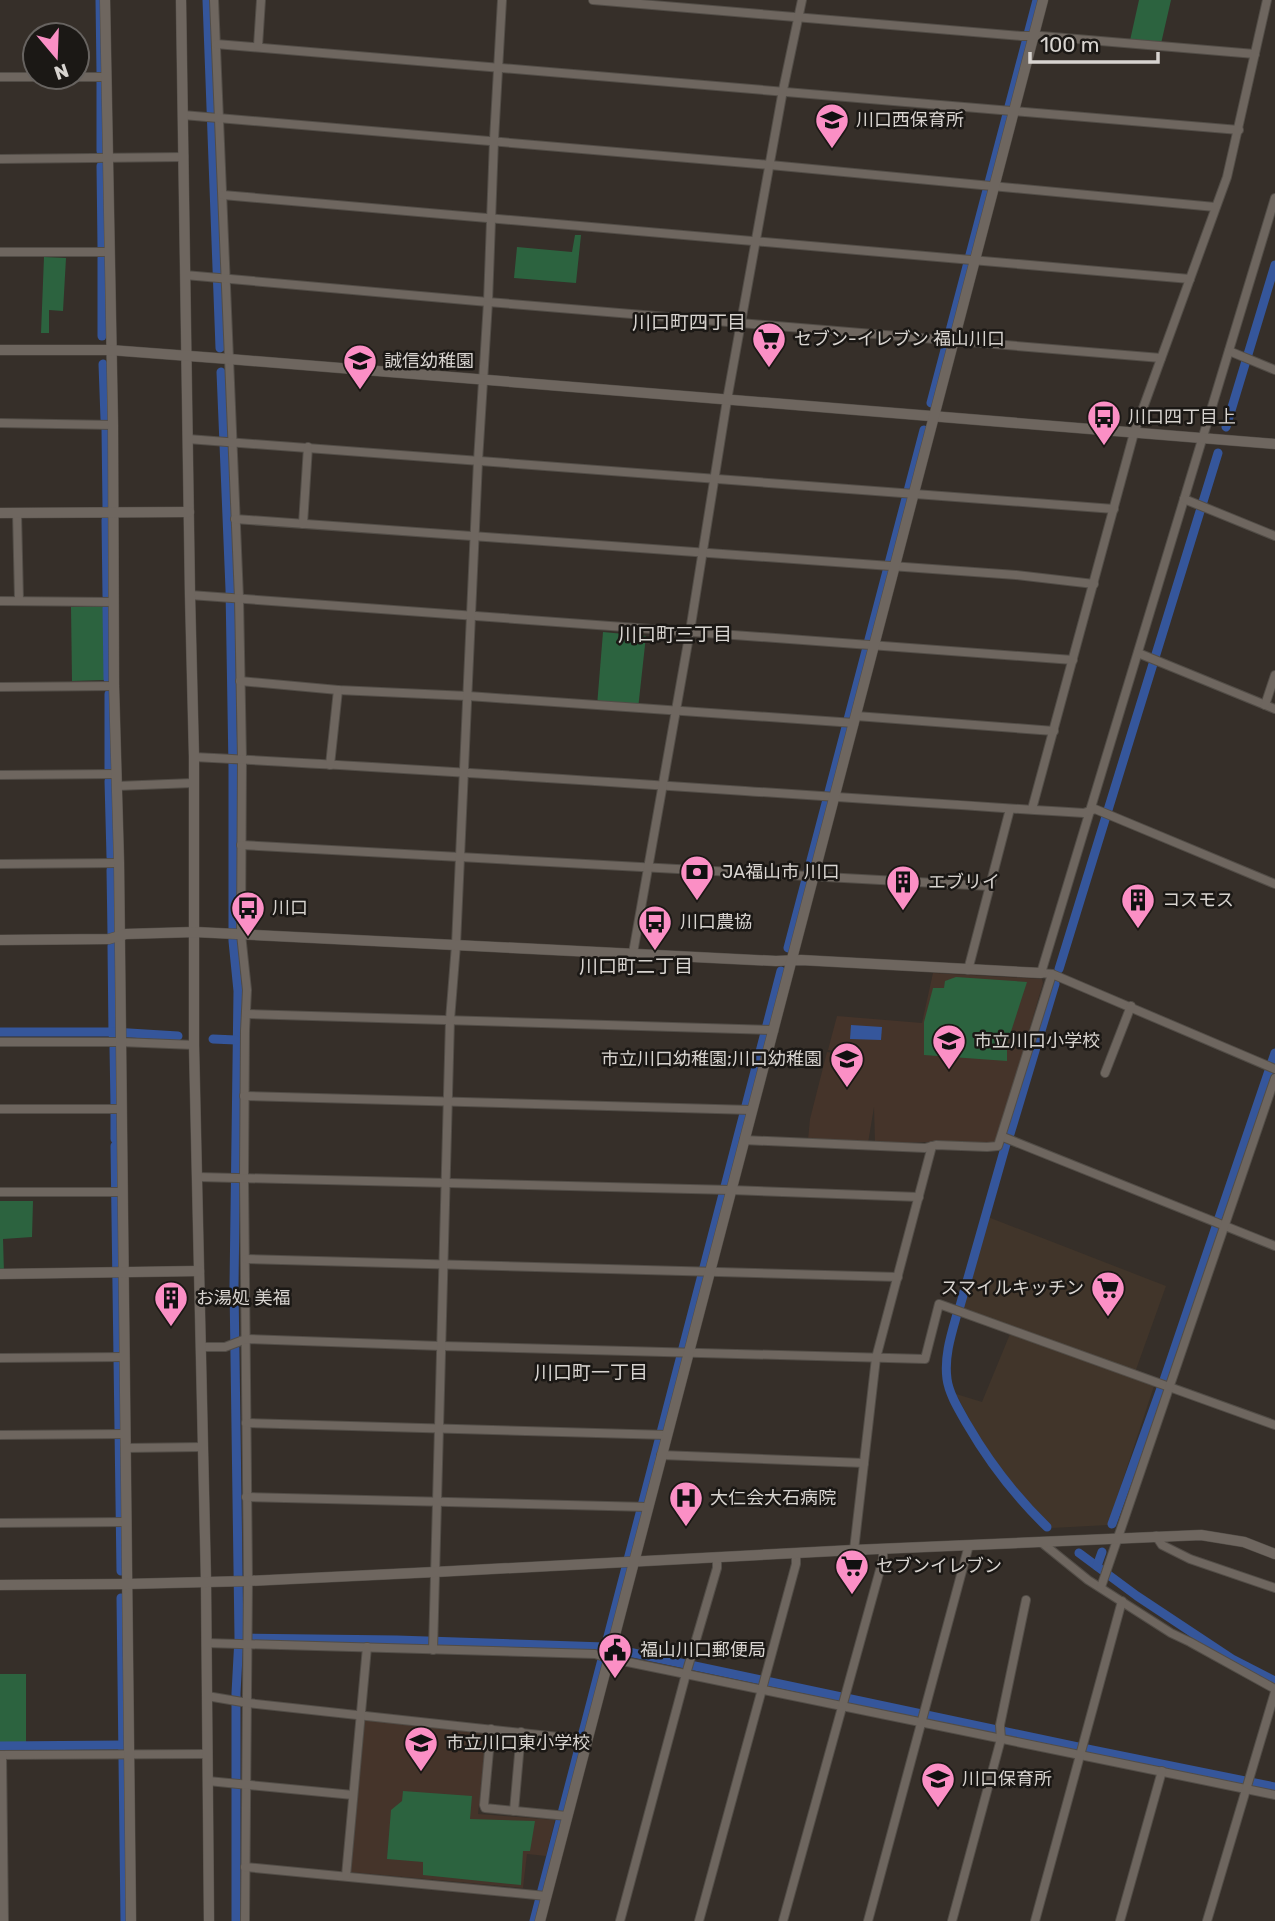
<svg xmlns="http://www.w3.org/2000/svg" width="1275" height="1921" viewBox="0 0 1275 1921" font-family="Rubik,'Noto Sans JP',sans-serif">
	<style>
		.built { fill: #41352a }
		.education { fill: #45342a }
		.green { fill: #2c633f }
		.water { fill: #35569b }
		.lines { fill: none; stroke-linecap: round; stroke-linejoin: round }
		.canal { stroke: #35569b; stroke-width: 9 }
		.minor-casing { stroke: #524d47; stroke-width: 10 }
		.tertiary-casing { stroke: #524d47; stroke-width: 11 }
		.minor { stroke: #6e665f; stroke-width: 8 }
		.tertiary { stroke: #6e665f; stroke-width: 10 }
		.labels { text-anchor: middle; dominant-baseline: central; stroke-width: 5; stroke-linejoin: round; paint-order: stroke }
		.poi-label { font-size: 18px; fill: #d8d4d0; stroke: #1b1815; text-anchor: start }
		.neighbourhood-label { font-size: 19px; fill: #d8d4d0; stroke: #1b1815 }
	</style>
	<rect width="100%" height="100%" fill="#362f29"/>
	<!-- built -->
	<path class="built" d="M 988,1217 L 1166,1286 L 1133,1378 L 1154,1386 L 1108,1525 L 1052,1528 L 1028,1504 L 1010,1482 L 980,1439 L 956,1394 L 982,1402 L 1010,1334 L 961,1315 Z"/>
	<!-- education -->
	<g class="education">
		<path d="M 933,973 L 1042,979 L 1043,983 L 996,1143 L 988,1145 L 930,1142 L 875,1143 L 874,1107 L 868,1143 L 808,1140 L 810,1119 L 827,1052 L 859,1055 L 828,1050 L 837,1016 L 922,1023 Z"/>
		<path d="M 369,1718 L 487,1732 L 478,1814 L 555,1820 L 546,1856 L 527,1854 L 523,1888 L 351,1872 L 365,1720 Z"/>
	</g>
	<!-- green -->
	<g class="green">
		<path d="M 1139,0 L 1171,0 L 1160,48 L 1129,45 Z"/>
		<path d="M 575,235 L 581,235 L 576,283 L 514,278 L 517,247 L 572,252 Z"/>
		<path d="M 44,257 L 66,258 L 63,311 L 49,310 L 49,333 L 41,333 Z"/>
		<path d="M 106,606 L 106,680 L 72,681 L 71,607 Z"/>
		<path d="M 603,632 L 646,636 L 638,709 L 597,706 Z"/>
		<path d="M 956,977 L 1027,982 L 1007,1044 L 1007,1061 L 924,1055 L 924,1022 L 933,988 L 944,988 L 945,981 Z"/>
		<path d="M 0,1201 L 33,1201 L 32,1237 L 3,1239 L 4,1273 L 0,1273 Z"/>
		<rect x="0" y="1674" width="26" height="73"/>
		<path d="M 403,1791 L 472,1796 L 470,1819 L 535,1821 L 530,1851 L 523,1851 L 521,1885 L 423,1875 L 423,1862 L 387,1859 L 391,1810 L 402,1801 Z"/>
	</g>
	<!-- water -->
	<path class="water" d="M 851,1025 L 882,1027 L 881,1040 L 850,1039 Z"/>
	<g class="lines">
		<!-- canal -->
		<g class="canal">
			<path d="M 100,0 L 101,72"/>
			<path d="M 207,0 L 220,348"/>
			<path d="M 101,82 L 101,151"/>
			<path d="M 101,166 L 102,247"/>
			<path d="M 102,258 L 102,336"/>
			<path d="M 103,364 L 105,419"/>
			<path d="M 221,372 L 230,589 L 233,768 L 233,941 L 238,991 L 234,1287 L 239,1638 L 236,1693 L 236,1921"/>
			<path d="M 931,403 L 1037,0"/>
			<path d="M 1226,427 L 1275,265"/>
			<path d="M 106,429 L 107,508"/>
			<path d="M 106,520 L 107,596"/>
			<path d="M 107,608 L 108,679"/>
			<path d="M 109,694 L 109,769"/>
			<path d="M 109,781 L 111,857"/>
			<path d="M 111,870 L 112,934"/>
			<path d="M 112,946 L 113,1035"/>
			<path d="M 788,948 L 924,430"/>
			<path d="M 1059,969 L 1218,453"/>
			<path d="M 0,1032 L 113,1032 L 178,1036"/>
			<path d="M 213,1039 L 236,1040"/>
			<path d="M 114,1048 L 115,1105"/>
			<path d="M 115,1113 L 115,1139"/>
			<path d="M 1010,1134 L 1055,984"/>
			<path d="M 115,1146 L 121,1571"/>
			<path d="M 960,1306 L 1006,1144"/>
			<path d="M 957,1314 C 951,1335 944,1357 947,1379 C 949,1394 959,1410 967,1424 C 989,1462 1015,1496 1047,1527"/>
			<path d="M 1112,1524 L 1164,1380 L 1275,1053"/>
			<path d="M 1079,1553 L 1137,1596 L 1232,1659 L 1275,1681"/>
			<path d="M 1097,1566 L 1102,1552"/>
			<path d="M 121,1598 L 125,1921"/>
			<path d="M 241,1638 L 397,1640 L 605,1647 L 1092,1750 L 1275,1787"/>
			<path d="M 0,1746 L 122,1745"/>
			<path d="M 534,1921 L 781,971"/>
		</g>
		<!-- minor casing -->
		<g class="minor-casing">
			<g id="minor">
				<path d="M 214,0 L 239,598 L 242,759 L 241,934 L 247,990 L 245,1031 L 244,1177 L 248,1581 L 245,1921"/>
				<path d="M 593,0 L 1021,36 L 1041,36 L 1255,54"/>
				<path d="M 216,44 L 1239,130"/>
				<path d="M 258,46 L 261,0"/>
				<path d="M 0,77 L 106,77"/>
				<path d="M 183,115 L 770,165 L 1215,207"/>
				<path d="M 0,159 L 184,157"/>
				<path d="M 223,195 L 1190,279"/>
				<path d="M 1275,198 L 1041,973 L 1052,974 L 1275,1069"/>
				<path d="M 0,252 L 109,252"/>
				<path d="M 185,275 L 488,302 L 1161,358"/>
				<path d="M 1229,351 L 1275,370"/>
				<path d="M 0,423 L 113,425"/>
				<path d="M 188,439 L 1114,509"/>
				<path d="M 1184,499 L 1275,536"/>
				<path d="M 17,513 L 19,600"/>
				<path d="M 235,519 L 1016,575 L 1094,584"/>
				<path d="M 303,524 L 308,447"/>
				<path d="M 190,595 L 1073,660"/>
				<path d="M 0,601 L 113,602"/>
				<path d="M 1138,653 L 1275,709"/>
				<path d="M 240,681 L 338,690 L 468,696 L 854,723"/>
				<path d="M 0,687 L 114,686"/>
				<path d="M 1265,705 L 1275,675"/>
				<path d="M 856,716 L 1054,731"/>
				<path d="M 194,757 C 491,772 788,795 1084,813 L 1095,809 L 1275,884"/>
				<path d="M 330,765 L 338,690"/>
				<path d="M 0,775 L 116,774"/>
				<path d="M 117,786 L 193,783"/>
				<path d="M 1032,809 L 1134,433 L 1227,177 L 1267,0"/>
				<path d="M 241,845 L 989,886"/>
				<path d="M 0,864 L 119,863"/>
				<path d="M 633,953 L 690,631 L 727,400 L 783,90 L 802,0"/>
				<path d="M 968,970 L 1010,809"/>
				<path d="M 246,1014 L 774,1030"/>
				<path d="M 0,1042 L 120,1042 L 194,1045"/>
				<path d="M 1105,1073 L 1131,1006"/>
				<path d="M 244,1096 L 752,1110"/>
				<path d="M 0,1109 L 121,1109"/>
				<path d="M 1003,1137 L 1275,1246"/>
				<path d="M 744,1140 L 925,1148 L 936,1145 L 987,1147 L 998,1146 L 1052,974"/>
				<path d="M 198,1177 L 731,1190 L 919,1197"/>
				<path d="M 0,1192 L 121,1192"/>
				<path d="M 246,1259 L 898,1277"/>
				<path d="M 201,1347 L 225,1347 L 246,1339 L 441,1346 L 925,1359 L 939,1304 L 1275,1425"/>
				<path d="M 0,1358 L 125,1357"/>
				<path d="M 246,1423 L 667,1435"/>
				<path d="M 0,1435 L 125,1434"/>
				<path d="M 125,1448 L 203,1447"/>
				<path d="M 661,1455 L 864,1463"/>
				<path d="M 246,1497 L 648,1507"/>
				<path d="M 0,1523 L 127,1522"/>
				<path d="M 1156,1536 L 1162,1545 L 1190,1559 L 1275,1588"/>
				<path d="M 1041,1542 L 1088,1580 L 1171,1633 L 1190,1642 L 1275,1689"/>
				<path d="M 854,1550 L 876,1358 L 932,1146"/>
				<path d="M 1101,1587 L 1275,1078"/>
				<path d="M 206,1643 L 595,1654 L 608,1658 L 1275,1795"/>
				<path d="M 433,1650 L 450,1020 L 456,945 L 478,461 L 488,302 L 494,140 L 502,0"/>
				<path d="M 207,1696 L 248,1703 L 586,1740"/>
				<path d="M 491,1729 L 484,1805 L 485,1808 L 567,1816"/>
				<path d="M 0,1755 L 207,1754"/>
				<path d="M 2,1755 L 4,1921"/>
				<path d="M 208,1781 L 353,1795"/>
				<path d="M 514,1811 L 521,1732"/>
				<path d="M 245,1867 L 546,1896"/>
				<path d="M 346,1876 L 367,1647"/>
				<path d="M 620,1921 L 686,1674 L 717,1568 L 717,1558"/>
				<path d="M 699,1921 L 796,1564 L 796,1554"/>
				<path d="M 783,1921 L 883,1559 L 883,1549"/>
				<path d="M 868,1921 L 969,1545"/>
				<path d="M 952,1921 L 1001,1739 L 1000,1725 L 1026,1600"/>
				<path d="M 1035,1921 L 1122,1601"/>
				<path d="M 1120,1921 L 1162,1771"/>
				<path d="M 1207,1921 L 1275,1692"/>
			</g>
		</g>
		<!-- tertiary casing -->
		<g class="tertiary-casing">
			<g id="tertiary">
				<path d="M 105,0 L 113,425 L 114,686 L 119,863 L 131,1921"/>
				<path d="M 181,0 L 190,595 L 194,757 L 194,1045 L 206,1582 L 209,1921"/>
				<path d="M 0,350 L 110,350 L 229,359 L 1275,444"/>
				<path d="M 0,513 L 189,512"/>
				<path d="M 0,940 L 109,939 L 126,934 L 195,932 L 776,961 L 801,960 L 1041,973"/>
				<path d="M 0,1274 L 199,1271"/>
				<path d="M 0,1585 L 127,1584 L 248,1581 L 435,1572 L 854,1550 L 1201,1535 L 1244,1542 L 1275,1554"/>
				<path d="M 540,1921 L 1043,0"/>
			</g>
		</g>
		<!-- minor -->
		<use href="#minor" class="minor"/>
		<!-- tertiary -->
		<use href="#tertiary" class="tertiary"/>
	</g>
	<!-- icons -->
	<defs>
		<g id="school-pin" transform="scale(1.75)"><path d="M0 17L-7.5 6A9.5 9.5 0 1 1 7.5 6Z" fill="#fb8fc5" stroke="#1b1815"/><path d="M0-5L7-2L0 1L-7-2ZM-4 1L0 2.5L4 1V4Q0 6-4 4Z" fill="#111"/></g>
		<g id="supermarket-pin" transform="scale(1.75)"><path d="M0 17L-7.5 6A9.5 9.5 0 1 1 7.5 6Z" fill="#fb8fc5" stroke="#1b1815"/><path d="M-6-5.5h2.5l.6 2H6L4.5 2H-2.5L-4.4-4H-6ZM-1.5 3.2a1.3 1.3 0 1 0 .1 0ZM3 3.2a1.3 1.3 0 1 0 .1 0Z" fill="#111"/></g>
		<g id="bus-pin" transform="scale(1.75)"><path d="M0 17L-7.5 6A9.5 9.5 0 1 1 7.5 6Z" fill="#fb8fc5" stroke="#1b1815"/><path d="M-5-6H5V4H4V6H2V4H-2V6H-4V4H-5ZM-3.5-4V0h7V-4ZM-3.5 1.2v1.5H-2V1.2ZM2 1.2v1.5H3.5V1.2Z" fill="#111"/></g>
		<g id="bank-pin" transform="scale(1.75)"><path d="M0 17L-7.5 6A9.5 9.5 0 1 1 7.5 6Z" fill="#fb8fc5" stroke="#1b1815"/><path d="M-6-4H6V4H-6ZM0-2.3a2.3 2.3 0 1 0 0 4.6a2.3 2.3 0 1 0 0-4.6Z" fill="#111"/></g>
		<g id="building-pin" transform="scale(1.75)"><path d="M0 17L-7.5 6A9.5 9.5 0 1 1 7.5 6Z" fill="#fb8fc5" stroke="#1b1815"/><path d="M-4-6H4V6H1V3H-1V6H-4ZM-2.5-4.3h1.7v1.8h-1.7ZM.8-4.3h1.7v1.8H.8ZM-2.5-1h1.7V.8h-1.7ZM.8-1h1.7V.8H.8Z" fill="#111"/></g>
		<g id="hospital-pin" transform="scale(1.75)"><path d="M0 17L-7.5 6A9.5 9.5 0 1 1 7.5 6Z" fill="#fb8fc5" stroke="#1b1815"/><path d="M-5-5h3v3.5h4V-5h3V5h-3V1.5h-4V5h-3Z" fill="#111"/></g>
		<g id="civic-pin" transform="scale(1.75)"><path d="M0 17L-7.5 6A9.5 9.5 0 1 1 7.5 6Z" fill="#fb8fc5" stroke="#1b1815"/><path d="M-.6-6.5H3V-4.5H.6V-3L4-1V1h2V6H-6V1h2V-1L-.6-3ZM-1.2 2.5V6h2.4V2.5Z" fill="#111"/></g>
	</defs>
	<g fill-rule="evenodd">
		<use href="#school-pin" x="832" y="120"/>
		<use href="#supermarket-pin" x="769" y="339"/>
		<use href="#school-pin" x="360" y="361"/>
		<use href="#bus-pin" x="1104" y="417"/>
		<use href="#bank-pin" x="697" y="872"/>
		<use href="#building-pin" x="903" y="882"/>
		<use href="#building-pin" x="1138" y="900"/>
		<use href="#bus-pin" x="248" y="908"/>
		<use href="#bus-pin" x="655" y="922"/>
		<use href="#school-pin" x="949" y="1041"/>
		<use href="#school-pin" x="847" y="1059"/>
		<use href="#supermarket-pin" x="1108" y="1288"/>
		<use href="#building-pin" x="171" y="1298"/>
		<use href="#hospital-pin" x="686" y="1498"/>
		<use href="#supermarket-pin" x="852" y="1566"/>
		<use href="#civic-pin" x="615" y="1650"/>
		<use href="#school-pin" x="421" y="1743"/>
		<use href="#school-pin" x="938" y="1779"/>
	</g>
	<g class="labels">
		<!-- poi labels -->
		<g class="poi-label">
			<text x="856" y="120">川口西保育所</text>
			<text x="794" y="339">セブン-イレブン 福山川口</text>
			<text x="384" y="361">誠信幼稚園</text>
			<text x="1128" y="417">川口四丁目上</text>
			<text x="722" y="872">JA福山市 川口</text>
			<text x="928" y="882">エブリイ</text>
			<text x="1162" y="900">コスモス</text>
			<text x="272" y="908">川口</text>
			<text x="680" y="922">川口農協</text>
			<text x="974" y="1041">市立川口小学校</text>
			<text x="822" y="1059" text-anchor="end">市立川口幼稚園;川口幼稚園</text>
			<text x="1084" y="1288" text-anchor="end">スマイルキッチン</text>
			<text x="196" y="1298">お湯処 美福</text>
			<text x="710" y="1498">大仁会大石病院</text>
			<text x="876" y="1566">セブンイレブン</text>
			<text x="640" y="1650">福山川口郵便局</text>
			<text x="446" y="1743">市立川口東小学校</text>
			<text x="962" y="1779">川口保育所</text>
		</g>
		<!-- neighbourhood labels -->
		<g class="neighbourhood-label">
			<text x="689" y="322">川口町四丁目</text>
			<text x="675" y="634">川口町三丁目</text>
			<text x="636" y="966">川口町二丁目</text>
			<text x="591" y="1372">川口町一丁目</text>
		</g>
	</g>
	<!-- north arrow -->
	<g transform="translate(56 56) rotate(161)"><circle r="33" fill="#1b1815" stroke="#676360" stroke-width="2"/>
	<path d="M0-5L12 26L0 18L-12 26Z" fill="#fb8fc5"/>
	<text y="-10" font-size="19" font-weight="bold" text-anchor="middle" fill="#d8d4d0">N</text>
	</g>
	<!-- scale -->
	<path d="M1030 52v10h128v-10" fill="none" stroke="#d8d4d0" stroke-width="3.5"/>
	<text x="1040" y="52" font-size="21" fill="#d8d4d0" stroke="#1b1815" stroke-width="5" paint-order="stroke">100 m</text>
</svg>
